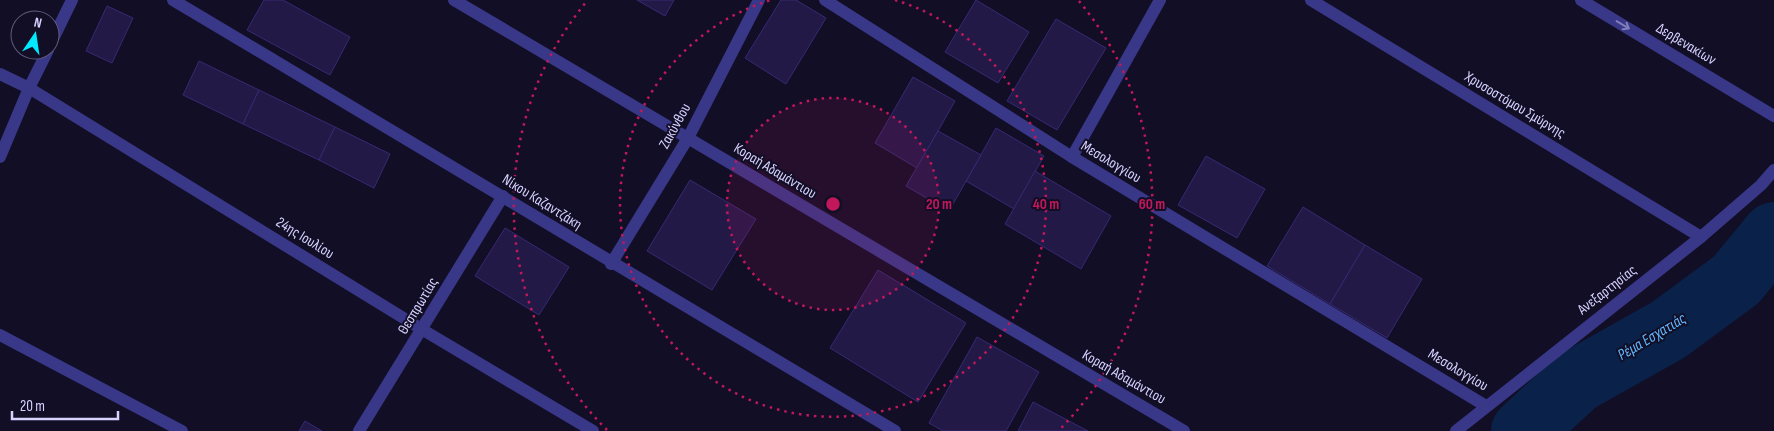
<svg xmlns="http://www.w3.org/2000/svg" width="1774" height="431" viewBox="0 0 1774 431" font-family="'Sofia Sans Condensed',sans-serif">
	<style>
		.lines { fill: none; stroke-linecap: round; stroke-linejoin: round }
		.river { stroke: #0a2249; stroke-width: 64 }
		.building { fill: #221947; stroke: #372a74 }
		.street { stroke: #393787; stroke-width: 12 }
		.oneway { stroke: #807dbd }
		.ring { fill: none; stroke: #c2185b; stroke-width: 2.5; stroke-dasharray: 2.5 5 }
		.labels { text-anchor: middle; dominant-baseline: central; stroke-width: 4; stroke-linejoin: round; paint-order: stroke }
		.street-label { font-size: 15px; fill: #d7d2ff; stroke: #110e26 }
		.water-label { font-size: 16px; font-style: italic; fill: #60b8ff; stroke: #110e26 }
		.centre { fill: #c2185b; stroke: #110e26; stroke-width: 2.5 }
		.ring-label { font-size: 15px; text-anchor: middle; font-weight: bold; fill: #c2185b; stroke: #110e26; stroke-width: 4; stroke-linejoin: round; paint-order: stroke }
	</style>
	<rect width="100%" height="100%" fill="#110e26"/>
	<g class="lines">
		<!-- river -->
		<path class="river" d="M 1523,431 L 1577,381 L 1668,330 L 1736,280 L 1774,234"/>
	</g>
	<!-- building -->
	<g class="building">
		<path d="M 264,0 L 283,0 L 350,37 L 330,75 L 247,30 Z"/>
		<path d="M 637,0 L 674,0 L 665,16 Z"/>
		<path d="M 781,0 L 796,0 L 826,18 L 786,84 L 745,58 Z"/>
		<path d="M 976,0 L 1029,32 L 998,83 L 945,52 Z"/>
		<path d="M 107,6 L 133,18 L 112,63 L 86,51 Z"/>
		<path d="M 1056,19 L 1106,48 L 1057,130 L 1007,101 Z"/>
		<path d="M 199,61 L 259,90 L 243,124 L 183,95 Z"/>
		<path d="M 913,77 L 955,101 L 917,168 L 875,143 Z"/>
		<path d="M 259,90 L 335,127 L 319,160 L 243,124 Z"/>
		<path d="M 335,127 L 390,154 L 374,188 L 319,160 Z"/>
		<path d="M 996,128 L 1044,156 L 1014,209 L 966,181 Z"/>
		<path d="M 938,131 L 981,155 L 949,211 L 906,186 Z"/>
		<path d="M 1206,156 L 1265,189 L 1237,238 L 1178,205 Z"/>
		<path d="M 1035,171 L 1111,216 L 1081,269 L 1005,224 Z"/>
		<path d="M 690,180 L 756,219 L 712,290 L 647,251 Z"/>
		<path d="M 1303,207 L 1365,245 L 1330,304 L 1267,266 Z"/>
		<path d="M 505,228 L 569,267 L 539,315 L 475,276 Z"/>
		<path d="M 1365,245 L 1422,279 L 1387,338 L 1330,304 Z"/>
		<path d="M 878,270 L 966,323 L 918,402 L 830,348 Z"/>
		<path d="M 977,337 L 1039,372 L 1006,431 L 943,431 L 929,423 Z"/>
		<path d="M 1033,402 L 1088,431 L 1018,431 Z"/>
		<path d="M 305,421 L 322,431 L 299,431 Z"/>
	</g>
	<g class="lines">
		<!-- street -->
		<g class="street">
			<path d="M 173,0 C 414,143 653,289 895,431"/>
			<path d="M 454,0 L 1184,431"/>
			<path d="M 825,0 L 1072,157 L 1486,406"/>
			<path d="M 1311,0 L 1701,237"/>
			<path d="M 1581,0 L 1774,116"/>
			<path d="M 50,45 L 72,0"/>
			<path d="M 0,74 L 29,88 L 423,330 L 593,431"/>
			<path d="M 0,157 L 29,88 L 48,50"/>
			<path d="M 1072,157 L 1160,0"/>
			<path d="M 611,264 L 688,138 L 759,0"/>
			<path d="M 0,335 L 182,431"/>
			<path d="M 359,431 L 503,196"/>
			<path d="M 1456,431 L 1701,237 L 1761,185 L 1774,170"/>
		</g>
	</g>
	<!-- one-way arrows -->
	<defs><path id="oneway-shaft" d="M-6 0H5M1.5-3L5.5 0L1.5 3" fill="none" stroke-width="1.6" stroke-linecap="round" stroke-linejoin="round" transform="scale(1.25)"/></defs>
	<use class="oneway" href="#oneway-shaft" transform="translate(1623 25) rotate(31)"/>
	<!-- distance rings -->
	<circle cx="833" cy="204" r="106" fill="#c2185b" fill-opacity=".12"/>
	<g class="ring">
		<circle cx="833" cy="204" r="106"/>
		<path d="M895 0A213 213 0 1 1 771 0"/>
		<path d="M607 430A319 319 0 0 1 587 1M1079 1A319 319 0 0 1 1059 430"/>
	</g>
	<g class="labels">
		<!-- street labels -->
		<g class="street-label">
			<text transform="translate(1686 44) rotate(31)">Δερβενακίων</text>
			<text transform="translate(1515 105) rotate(31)">Χρυσοστόμου Σμύρνης</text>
			<text transform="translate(675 126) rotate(-61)">Ζακύνθου</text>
			<text transform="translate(1111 162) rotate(31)">Μεσολογγίου</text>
			<text transform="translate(775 171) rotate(31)">Κοραή Αδαμάντιου</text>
			<text transform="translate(542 202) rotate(32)">Νίκου Καζαντζάκη</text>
			<text transform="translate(305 238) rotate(32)">24ης Ιουλίου</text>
			<text transform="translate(1607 290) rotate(-38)">Ανεξαρτησίας</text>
			<text transform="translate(418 306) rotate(-59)">Θεσπρωτίας</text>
			<text transform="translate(1458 370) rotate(31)">Μεσολογγίου</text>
			<text transform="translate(1124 377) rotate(30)">Κοραή Αδαμάντιου</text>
		</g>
		<!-- water labels -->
		<g class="water-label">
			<text transform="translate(1652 337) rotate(-31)">Ρέμα Εσχατιάς</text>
		</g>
	</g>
	<circle cx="833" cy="204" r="8" class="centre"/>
	<g class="ring-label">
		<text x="939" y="209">20 m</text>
		<text x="1046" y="209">40 m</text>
		<text x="1152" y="209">60 m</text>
	</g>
	<!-- north arrow -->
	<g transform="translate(35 35) rotate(13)"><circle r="24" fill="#110e26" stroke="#605c7d"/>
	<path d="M0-4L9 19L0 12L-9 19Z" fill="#00e8fd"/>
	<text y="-8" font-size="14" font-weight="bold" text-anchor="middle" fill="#d7d2ff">N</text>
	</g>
	<!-- scale -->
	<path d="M12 411v8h106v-8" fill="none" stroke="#d7d2ff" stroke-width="2.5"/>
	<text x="20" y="411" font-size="15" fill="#d7d2ff" stroke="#110e26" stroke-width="4" paint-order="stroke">20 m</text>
</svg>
